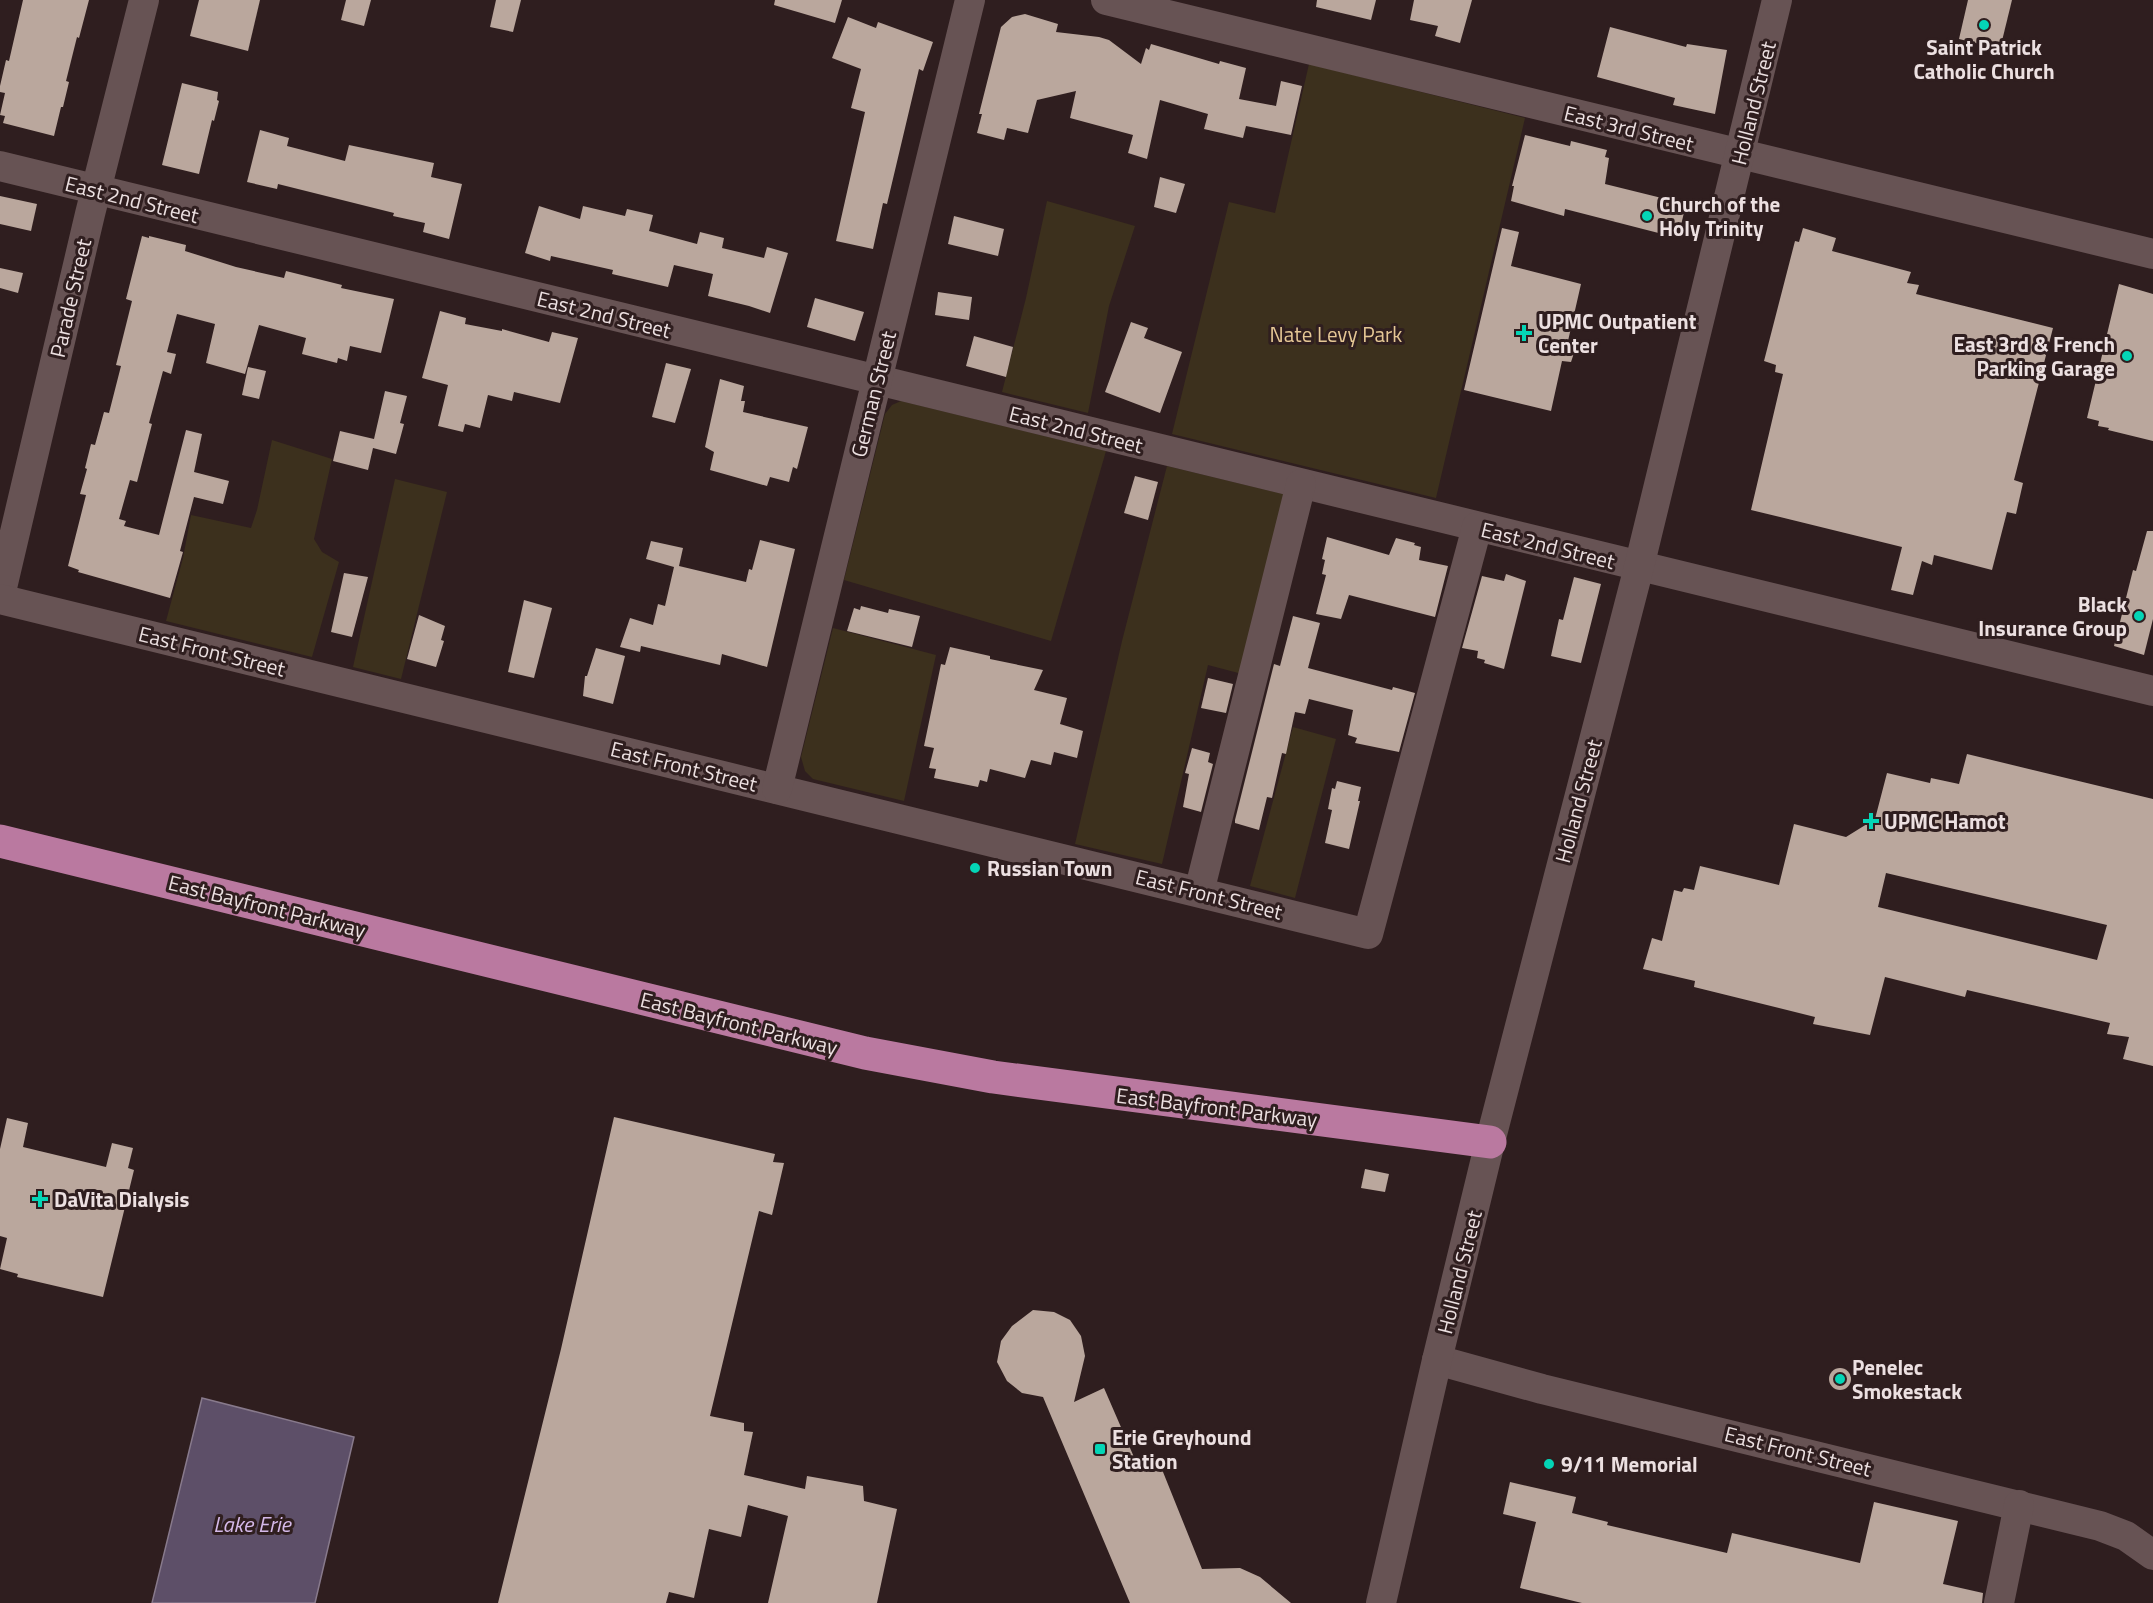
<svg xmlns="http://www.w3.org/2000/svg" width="2153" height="1603" viewBox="0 0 2153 1603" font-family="'Titillium Web',sans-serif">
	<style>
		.green { fill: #3c301d }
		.water { fill: #5d4f68; stroke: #887a8c; stroke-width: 1.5 }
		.building { fill: #baa79d; fill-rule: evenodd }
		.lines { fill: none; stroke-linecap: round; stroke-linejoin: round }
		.minor { stroke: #675354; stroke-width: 30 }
		.highway { stroke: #ba79a0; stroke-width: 33 }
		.poi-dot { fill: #04d5b6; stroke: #2f1e1f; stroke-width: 2 }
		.labels { text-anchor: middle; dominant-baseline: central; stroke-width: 6; stroke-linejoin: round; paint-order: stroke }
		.poi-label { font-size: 21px; font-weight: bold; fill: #ece0e1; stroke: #2f1e1f; text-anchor: start }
		.street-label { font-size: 21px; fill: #ece0e1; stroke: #2f1e1f }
		.park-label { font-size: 21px; fill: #e5c795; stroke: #2f1e1f }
		.water-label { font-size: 22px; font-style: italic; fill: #d5b9e9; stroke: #2f1e1f }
	</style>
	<rect width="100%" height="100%" fill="#2f1e1f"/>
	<!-- green -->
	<g class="green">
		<path d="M 1309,64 L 1525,118 L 1436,498 L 1172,434 L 1229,202 L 1275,213 Z"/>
		<path d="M 1047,201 L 1135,226 L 1109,306 L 1088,413 L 1002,392 L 1026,298 Z"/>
		<path d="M 901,401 L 1106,451 L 1051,641 L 844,580 L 885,414 L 892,405 Z"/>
		<path d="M 272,440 L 332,459 L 314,539 L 322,552 L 339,562 L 312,657 L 166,621 L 183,558 L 191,515 L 251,528 L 257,510 Z"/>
		<path d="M 1167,466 L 1288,495 L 1246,675 L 1208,665 L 1162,864 L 1075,844 L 1122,641 Z"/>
		<path d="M 395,479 L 447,492 L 401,679 L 353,667 Z"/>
		<path d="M 833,628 L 936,655 L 904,801 L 813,779 L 805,771 L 801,757 Z"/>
		<path d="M 1293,727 L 1336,739 L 1295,898 L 1250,886 Z"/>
	</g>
	<!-- water -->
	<path class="water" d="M 202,1398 L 354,1437 L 315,1603 L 152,1603 Z"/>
	<!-- building -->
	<g class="building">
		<path d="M 23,0 L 89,0 L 79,38 L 77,37 L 66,81 L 69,82 L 63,107 L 61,107 L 54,136 L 3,123 L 5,116 L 0,115 L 5,93 L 0,92 L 0,86 L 6,60 L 9,61 Z"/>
		<path d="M 199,0 L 260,0 L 248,51 L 190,36 Z"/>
		<path d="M 346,0 L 371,0 L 364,26 L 341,20 Z"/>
		<path d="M 496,0 L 521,0 L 513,32 L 490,27 Z"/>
		<path d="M 775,0 L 842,0 L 835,23 L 774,5 Z"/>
		<path d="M 1317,0 L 1376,0 L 1371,20 L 1316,7 Z"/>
		<path d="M 1414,0 L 1472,0 L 1460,43 L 1435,36 L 1438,26 L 1410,20 Z"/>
		<path d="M 1968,0 L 2012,0 L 2000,49 L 1959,39 Z"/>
		<path d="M 1025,14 L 1058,24 L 1056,32 L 1099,37 L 1109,40 L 1141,64 L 1146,48 L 1149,50 L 1151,44 L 1219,64 L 1220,61 L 1246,68 L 1239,99 L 1276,106 L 1281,81 L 1302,86 L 1291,135 L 1246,126 L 1243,138 L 1204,129 L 1208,114 L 1160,100 L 1147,159 L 1128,153 L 1133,135 L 1070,118 L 1076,91 L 1037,100 L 1028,133 L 1007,128 L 1004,140 L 977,133 L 982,114 L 979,114 L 1001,27 L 1012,17 Z"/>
		<path d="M 848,17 L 876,28 L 878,22 L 933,42 L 923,71 L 919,69 L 887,204 L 883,203 L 873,249 L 836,241 L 865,112 L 851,108 L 861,69 L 832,58 Z"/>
		<path d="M 1610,27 L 1686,47 L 1687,44 L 1727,50 L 1715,114 L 1673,105 L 1675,98 L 1597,77 Z"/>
		<path d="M 182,83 L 218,92 L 217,100 L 219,101 L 214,121 L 212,120 L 199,174 L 162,165 Z"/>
		<path d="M 260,130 L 289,138 L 287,146 L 345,161 L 349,145 L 434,163 L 431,177 L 462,184 L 449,239 L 423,232 L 425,223 L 393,216 L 394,213 L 278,184 L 277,189 L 247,182 Z"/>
		<path d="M 1525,135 L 1570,146 L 1571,141 L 1607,150 L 1605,157 L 1609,158 L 1605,184 L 1686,204 L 1678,238 L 1565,209 L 1564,216 L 1511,201 L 1514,186 L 1512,186 Z"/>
		<path d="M 1160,177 L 1185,184 L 1176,213 L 1154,207 Z"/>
		<path d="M 0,196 L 37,204 L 31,231 L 0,224 Z"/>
		<path d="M 539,206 L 580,219 L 583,206 L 625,216 L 627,209 L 653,215 L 649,231 L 697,244 L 700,232 L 724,238 L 722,248 L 764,258 L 767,247 L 788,253 L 770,313 L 749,306 L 708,296 L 713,274 L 674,265 L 668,287 L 612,274 L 613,270 L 551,256 L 550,261 L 525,253 Z"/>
		<path d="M 954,216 L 1004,229 L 998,256 L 948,244 Z"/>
		<path d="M 1502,228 L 1519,232 L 1511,266 L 1581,284 L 1568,341 L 1577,344 L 1571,362 L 1562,361 L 1551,411 L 1464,390 Z"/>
		<path d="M 1803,228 L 1836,238 L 1832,251 L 1911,272 L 1907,283 L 1919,285 L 1916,294 L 2053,328 L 2014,480 L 2023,483 L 2016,514 L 2007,512 L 1992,570 L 1934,555 L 1932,565 L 1922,561 L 1913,595 L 1891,590 L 1902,547 L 1751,510 L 1783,374 L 1775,372 L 1776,365 L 1764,361 L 1795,241 L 1799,242 Z"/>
		<path d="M 142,236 L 149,238 L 149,236 L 186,245 L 185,251 L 236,267 L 284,278 L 286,271 L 342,285 L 341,288 L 394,299 L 381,353 L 350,346 L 347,361 L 338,358 L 337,363 L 302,354 L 306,338 L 259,325 L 245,374 L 206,363 L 215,324 L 177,314 L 167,352 L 176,354 L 171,374 L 163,371 L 149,423 L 152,424 L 137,482 L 130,480 L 119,519 L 126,521 L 124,526 L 159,535 L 186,430 L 202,434 L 194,472 L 229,481 L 223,504 L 194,497 L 180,551 L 183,552 L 170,598 L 78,572 L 79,570 L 68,566 L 86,495 L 80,494 L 87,469 L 85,468 L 91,444 L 95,445 L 104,412 L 109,413 L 121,366 L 116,365 L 132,301 L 126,299 Z"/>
		<path d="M 0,268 L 23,273 L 18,293 L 0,288 Z"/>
		<path d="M 2119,284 L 2153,294 L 2153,441 L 2108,430 L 2109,428 L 2098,426 L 2099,421 L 2087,418 Z"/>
		<path d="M 938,292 L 972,297 L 969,320 L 935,315 Z"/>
		<path d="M 815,298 L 864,312 L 855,341 L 807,327 Z"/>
		<path d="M 440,311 L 466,318 L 465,324 L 502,331 L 502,329 L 549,342 L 552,332 L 578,338 L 560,403 L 514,392 L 512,401 L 488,395 L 480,428 L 465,424 L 463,432 L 438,426 L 448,385 L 422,378 Z"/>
		<path d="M 1131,322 L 1148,328 L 1144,338 L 1182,352 L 1160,413 L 1105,392 Z"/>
		<path d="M 974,336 L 1013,347 L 1006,377 L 966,366 Z"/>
		<path d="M 666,363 L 691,369 L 675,423 L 652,417 Z"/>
		<path d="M 248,367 L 266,371 L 259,399 L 242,395 Z"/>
		<path d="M 720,379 L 744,386 L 741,401 L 745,401 L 743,412 L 808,427 L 797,469 L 793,467 L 789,482 L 770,477 L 767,486 L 710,470 L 714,452 L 705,447 Z"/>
		<path d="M 385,391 L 407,396 L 400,423 L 404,424 L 396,454 L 373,448 L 368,470 L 333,461 L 340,431 L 374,439 Z"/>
		<path d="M 1135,476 L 1158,482 L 1148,520 L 1124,513 Z"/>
		<path d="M 2147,531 L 2153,531 L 2153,619 L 2144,655 L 2114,646 L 2133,570 L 2136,571 Z"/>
		<path d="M 1327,537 L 1389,555 L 1396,538 L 1415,543 L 1414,545 L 1421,547 L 1419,560 L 1448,566 L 1435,617 L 1349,595 L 1341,619 L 1316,614 L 1326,575 L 1322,574 L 1325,560 L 1322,559 Z"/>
		<path d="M 760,540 L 795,549 L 767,667 L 722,654 L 720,665 L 641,646 L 640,652 L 620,647 L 630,618 L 653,625 L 658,604 L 665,606 L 674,567 L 646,559 L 651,541 L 683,548 L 679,566 L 746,582 L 749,569 L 752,570 Z"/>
		<path d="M 344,573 L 368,577 L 352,637 L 331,632 Z"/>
		<path d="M 1506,574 L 1526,581 L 1504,669 L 1484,663 L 1485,660 L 1477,658 L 1478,651 L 1462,648 L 1482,576 L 1504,581 Z"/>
		<path d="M 1574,577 L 1601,584 L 1581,663 L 1551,656 L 1559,619 L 1563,620 Z"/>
		<path d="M 524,600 L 552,608 L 534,678 L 508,672 Z"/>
		<path d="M 861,606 L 888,613 L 889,609 L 920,616 L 912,647 L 847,631 L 854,608 L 860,610 Z"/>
		<path d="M 419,615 L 445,626 L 441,640 L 444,641 L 436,667 L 407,659 Z"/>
		<path d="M 1293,616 L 1320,623 L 1308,668 L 1392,690 L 1393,687 L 1415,693 L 1399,752 L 1355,743 L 1357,738 L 1348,735 L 1353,710 L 1309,699 L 1305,714 L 1295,712 L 1286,754 L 1282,753 L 1272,798 L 1267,797 L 1259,830 L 1235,823 L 1235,820 L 1274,664 L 1280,666 Z"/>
		<path d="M 950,647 L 990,656 L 990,659 L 1043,670 L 1034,690 L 1067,698 L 1060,724 L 1083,731 L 1077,758 L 1054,752 L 1051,765 L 1031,760 L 1025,778 L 990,769 L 987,782 L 980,780 L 978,787 L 934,778 L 936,769 L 929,768 L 934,748 L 924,746 L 941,664 L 945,665 Z"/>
		<path d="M 596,648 L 625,656 L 613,704 L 583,696 L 585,676 L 587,676 Z"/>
		<path d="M 1208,678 L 1233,684 L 1226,713 L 1201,708 Z"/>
		<path d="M 1192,748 L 1210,753 L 1208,762 L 1213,764 L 1201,812 L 1183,807 L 1189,774 L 1185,773 Z"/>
		<path d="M 1967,754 L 2153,799 L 2153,1066 L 2123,1059 L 2129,1037 L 2107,1034 L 2110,1023 L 1967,990 L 1965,997 L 1885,977 L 1870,1035 L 1813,1024 L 1815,1017 L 1694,987 L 1695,981 L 1643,969 L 1652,938 L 1662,941 L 1674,890 L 1682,892 L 1684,888 L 1694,890 L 1700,866 L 1779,885 L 1794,824 L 1846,837 L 1875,819 L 1887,773 L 1930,783 L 1931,778 L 1959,784 ZM 1886,873 L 2107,925 L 2097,960 L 1878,907 Z"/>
		<path d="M 1337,781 L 1361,787 L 1358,801 L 1360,801 L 1349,849 L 1325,843 L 1332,810 L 1328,809 L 1332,788 L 1335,789 Z"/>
		<path d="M 614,1117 L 775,1154 L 773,1162 L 784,1163 L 772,1215 L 759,1211 L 710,1416 L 744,1423 L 744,1431 L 753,1432 L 744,1475 L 805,1489 L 807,1476 L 863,1486 L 864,1501 L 897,1509 L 877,1603 L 768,1603 L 788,1516 L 748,1505 L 741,1537 L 709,1529 L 694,1598 L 669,1592 L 666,1603 L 498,1603 L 561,1349 Z"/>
		<path d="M 7,1118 L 28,1123 L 23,1147 L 106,1167 L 112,1143 L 133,1148 L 128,1168 L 134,1170 L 103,1297 L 17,1277 L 18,1274 L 0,1269 L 7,1238 L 0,1236 L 0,1149 Z"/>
		<path d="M 1365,1169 L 1389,1174 L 1385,1192 L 1361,1188 Z"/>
		<path d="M 1033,1310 L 1054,1312 L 1070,1320 L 1081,1336 L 1085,1356 L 1074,1402 L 1104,1388 L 1140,1471 L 1159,1462 L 1202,1569 L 1240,1568 L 1260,1577 L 1291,1603 L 1130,1603 L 1043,1397 L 1022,1393 L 1007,1381 L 997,1362 L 1001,1341 L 1012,1326 Z"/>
		<circle cx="1840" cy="1379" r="11"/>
		<path d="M 1510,1482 L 1576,1497 L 1572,1513 L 1608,1522 L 1607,1525 L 1727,1553 L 1732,1533 L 1860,1563 L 1874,1502 L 1958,1521 L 1943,1584 L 1983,1593 L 1982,1603 L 1582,1603 L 1520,1588 L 1536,1522 L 1503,1514 Z"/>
	</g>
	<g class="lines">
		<!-- minor -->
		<g class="minor">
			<path d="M 1106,0 L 2153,254"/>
			<path d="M 0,166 L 2153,691"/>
			<path d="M 0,596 L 90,214 L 144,0"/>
			<path d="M 0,599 L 1368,934 L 1477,527"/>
			<path d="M 777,789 L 970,0"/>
			<path d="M 1199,892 L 1301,484"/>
			<path d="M 1437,1360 L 1542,1389 L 2100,1526 L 2126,1536 L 2153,1555"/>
			<path d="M 1381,1603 L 1437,1360 L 1490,1142 L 1639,567 L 1777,0"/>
			<path d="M 1999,1603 L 2019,1505"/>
		</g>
		<!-- highway -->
		<path class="highway" d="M 0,841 L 865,1053 L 993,1077 L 1490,1142"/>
	</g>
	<!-- markers -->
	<g class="poi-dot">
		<circle cx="1984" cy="25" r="6"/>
		<circle cx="1647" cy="216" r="6"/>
		<path d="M1521 324h6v6h6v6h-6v6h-6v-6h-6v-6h6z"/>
		<circle cx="2127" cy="356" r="6"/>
		<circle cx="2139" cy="616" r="6"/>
		<path d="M1868 812h6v6h6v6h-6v6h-6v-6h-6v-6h6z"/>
		<circle cx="975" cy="868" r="6"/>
		<path d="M37 1190h6v6h6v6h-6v6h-6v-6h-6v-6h6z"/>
		<circle cx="1840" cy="1379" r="6"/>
		<rect x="1094" y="1443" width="12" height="12" rx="3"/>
		<circle cx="1549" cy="1464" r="6"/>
	</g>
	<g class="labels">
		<!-- poi labels -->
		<g class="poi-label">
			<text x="1984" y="47" text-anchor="middle">Saint Patrick<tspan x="1984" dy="24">Catholic Church</tspan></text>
			<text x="1659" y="204">Church of the<tspan x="1659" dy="24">Holy Trinity</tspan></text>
			<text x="1538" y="321">UPMC Outpatient<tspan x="1538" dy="24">Center</tspan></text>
			<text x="2115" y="344" text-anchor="end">East 3rd &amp; French<tspan x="2115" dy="24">Parking Garage</tspan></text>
			<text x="2127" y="604" text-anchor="end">Black<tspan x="2127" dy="24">Insurance Group</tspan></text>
			<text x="1884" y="821">UPMC Hamot</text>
			<text x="987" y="868">Russian Town</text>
			<text x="54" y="1199">DaVita Dialysis</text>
			<text x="1852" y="1367">Penelec<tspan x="1852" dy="24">Smokestack</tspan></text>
			<text x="1112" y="1437">Erie Greyhound<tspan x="1112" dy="24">Station</tspan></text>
			<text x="1561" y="1464">9/11 Memorial</text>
		</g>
		<!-- street labels -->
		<g class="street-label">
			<text transform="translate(1753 103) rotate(-76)">Holland Street</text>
			<text transform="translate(1629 128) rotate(14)">East 3rd Street</text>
			<text transform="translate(132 199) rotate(14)">East 2nd Street</text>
			<text transform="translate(70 298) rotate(-77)">Parade Street</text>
			<text transform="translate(604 314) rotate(14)">East 2nd Street</text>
			<text transform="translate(873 394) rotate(-76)">German Street</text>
			<text transform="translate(1076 429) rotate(14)">East 2nd Street</text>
			<text transform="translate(1548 545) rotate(14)">East 2nd Street</text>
			<text transform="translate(212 651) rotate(14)">East Front Street</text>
			<text transform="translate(684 766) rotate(14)">East Front Street</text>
			<text transform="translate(1578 801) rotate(-75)">Holland Street</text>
			<text transform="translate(1209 894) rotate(14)">East Front Street</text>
			<text transform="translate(267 906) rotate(14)">East Bayfront Parkway</text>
			<text transform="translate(739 1023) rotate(14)">East Bayfront Parkway</text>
			<text transform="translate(1217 1107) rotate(7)">East Bayfront Parkway</text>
			<text transform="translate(1459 1272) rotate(-76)">Holland Street</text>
			<text transform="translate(1798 1451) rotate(14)">East Front Street</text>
		</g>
		<!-- park labels -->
		<g class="park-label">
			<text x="1336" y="334">Nate Levy Park</text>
		</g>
		<!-- water labels -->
		<g class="water-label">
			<text x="252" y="1524">Lake Erie</text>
		</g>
	</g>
</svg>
